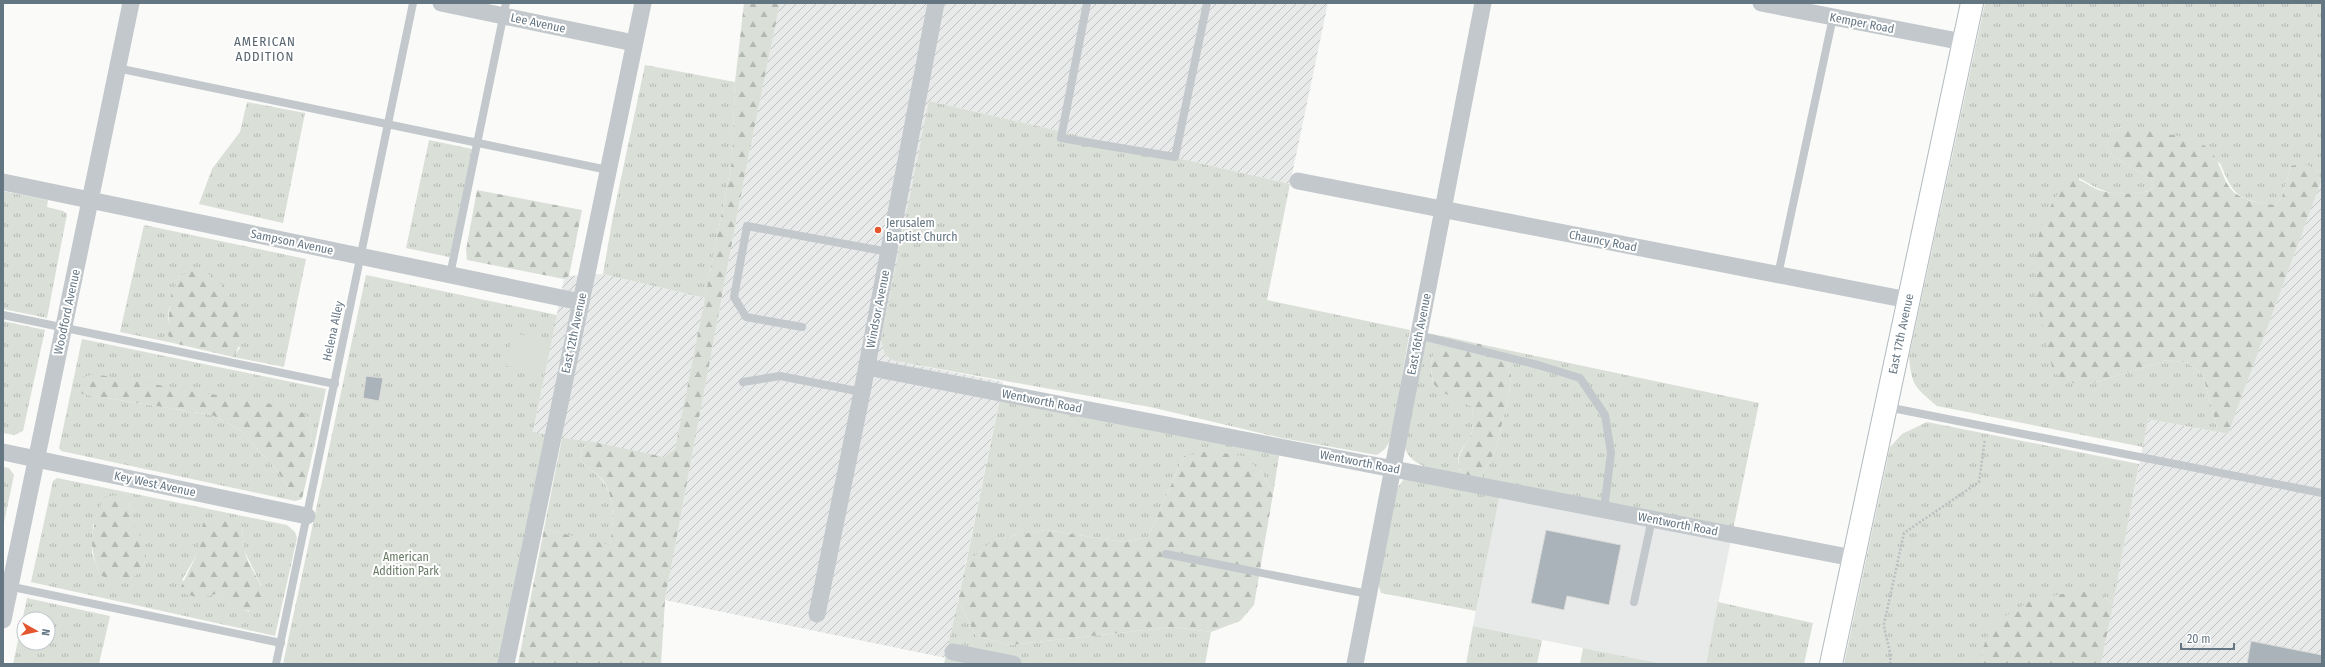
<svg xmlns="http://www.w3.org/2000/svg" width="2325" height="667" viewBox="0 0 2325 667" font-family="'Fira Sans Condensed',sans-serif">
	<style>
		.built { fill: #e8e9e9 }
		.industrial { fill: url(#industrial-furrows) }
		.grass { fill: url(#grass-tufts); fill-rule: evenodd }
		.forest { fill: url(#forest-firs) }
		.garden { fill: #dadfd7 }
		.building { fill: #aab3b9; stroke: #dcdcda }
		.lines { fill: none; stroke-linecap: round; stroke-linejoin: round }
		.secondary-casing { stroke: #b3babf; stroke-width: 24 }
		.path { stroke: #bbbfc2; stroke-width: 2.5; stroke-dasharray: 2 2; stroke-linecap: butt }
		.lane { stroke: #c3c8cc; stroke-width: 8 }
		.street { stroke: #c3c8cc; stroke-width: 17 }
		.secondary { stroke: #fff; stroke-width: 22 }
		.poi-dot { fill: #e4572e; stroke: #fff; stroke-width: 1.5 }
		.labels { text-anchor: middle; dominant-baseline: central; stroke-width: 4; stroke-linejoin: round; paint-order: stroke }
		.street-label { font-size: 12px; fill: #657683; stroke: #fff }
		.poi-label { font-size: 12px; fill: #657683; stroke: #fff; text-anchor: start }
		.park-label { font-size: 12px; fill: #687a64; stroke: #fff }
		.neighbourhood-label { font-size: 13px; letter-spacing: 1px; fill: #57646e; stroke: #fff }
	</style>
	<defs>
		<pattern id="industrial-furrows" width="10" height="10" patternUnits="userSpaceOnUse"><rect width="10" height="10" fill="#e8e9e9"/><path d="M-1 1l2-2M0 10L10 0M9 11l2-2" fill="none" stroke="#c0c1c2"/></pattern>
		<pattern id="grass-tufts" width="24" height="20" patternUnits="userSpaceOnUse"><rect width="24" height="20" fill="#dadfd7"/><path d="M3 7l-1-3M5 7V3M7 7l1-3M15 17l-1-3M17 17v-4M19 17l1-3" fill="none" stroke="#b4b9b4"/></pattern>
		<pattern id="forest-firs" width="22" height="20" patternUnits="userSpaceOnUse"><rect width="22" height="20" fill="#dadfd7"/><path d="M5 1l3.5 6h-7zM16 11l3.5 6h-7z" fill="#b4b9b4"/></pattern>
	</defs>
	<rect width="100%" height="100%" fill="#fafaf8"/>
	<!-- built -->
	<path class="built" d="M 1502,482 L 1733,530 L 1706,664 L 1663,664 L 1473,626 Z"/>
	<!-- industrial -->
	<g class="industrial">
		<path d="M 780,3 L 1328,3 L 1290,184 L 929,101 L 895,361 L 1003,382 L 946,658 L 665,600 L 744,179 Z"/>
		<path d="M 2322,179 L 2322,664 L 2101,664 L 2148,419 L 2228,434 Z"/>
		<path d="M 603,274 L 705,298 L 675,450 L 664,457 L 533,433 L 564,279 L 569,276 Z"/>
	</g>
	<!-- grass -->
	<g class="grass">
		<path d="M 1985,3 L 2322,3 L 2321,182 L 2316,169 L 2291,166 L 2282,197 L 2275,205 C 2238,200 2234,197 2220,163 L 2146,133 L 2118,127 L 2109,132 L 2107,146 L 2114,157 L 2150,178 L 2154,185 L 2150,191 C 2114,196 2110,196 2079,178 L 2087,385 L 2167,360 L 2188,363 L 2203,375 L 2218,432 L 2148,419 L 2143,447 L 1937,406 C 1915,387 1912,387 1909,357 Z"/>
		<path d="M 645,65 L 735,82 L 732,161 L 705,298 L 603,274 L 613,216 Z"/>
		<path d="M 929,101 L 1290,184 L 1267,300 L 1410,330 L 1391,439 L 1385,449 L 1377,455 L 1282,438 L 1150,407 L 895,361 L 885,355 L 881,339 Z"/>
		<path d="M 247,102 L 305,113 L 283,223 L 199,204 L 212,169 L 240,132 Z"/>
		<path d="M 429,140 L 472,149 L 454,246 L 449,257 L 406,248 Z"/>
		<path d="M 3,191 L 48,200 L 47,207 L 63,211 L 67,214 L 47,318 L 3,309 Z"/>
		<path d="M 144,225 L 306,259 L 284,367 L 233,357 L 240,348 L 180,276 C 171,296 162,323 173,343 L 120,332 Z"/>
		<path d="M 366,275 L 557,315 L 533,432 L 548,435 L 501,664 L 283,664 Z"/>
		<path d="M 3,321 L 45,330 L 23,431 L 14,435 L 3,433 Z"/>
		<path d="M 1425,333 L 1448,337 C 1430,354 1430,359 1433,383 L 1472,406 C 1473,415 1474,426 1471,435 C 1463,453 1453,450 1462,474 C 1441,470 1410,470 1404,445 Z"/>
		<path d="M 82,339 L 326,389 L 313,452 L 309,418 L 82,394 L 212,415 L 240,430 L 276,469 L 289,488 L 302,499 L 295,501 L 61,451 L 59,448 Z"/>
		<path d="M 1498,348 L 1759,403 L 1733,530 L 1481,478 L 1496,449 L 1509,394 L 1511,375 L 1506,358 Z"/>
		<path d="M 1000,398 L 1280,450 L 1273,494 L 1260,470 L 1184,456 L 1148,537 L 1123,542 L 1046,530 L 996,539 L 966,563 Z"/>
		<path d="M 1927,422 L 2139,464 L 2113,604 L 2103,595 L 1983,648 L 1982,664 L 1844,664 L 1890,447 L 1902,434 Z"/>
		<path d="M 562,438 L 593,442 L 582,448 L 580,461 C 587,467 596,473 602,480 C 616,497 613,525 610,546 L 544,529 Z"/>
		<path d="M 3,467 L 9,468 L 14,475 L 3,527 Z"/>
		<path d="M 57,478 L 287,525 L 295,532 L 297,538 L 275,636 L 31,582 L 53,481 ZM 129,502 C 130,508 130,517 132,523 C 143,547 158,557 131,579 L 100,575 L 92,553 L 93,524 ZM 242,526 L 244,550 L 261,585 L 249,612 C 236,608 228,599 216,594 L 211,595 L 182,580 L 197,554 Z"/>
		<path d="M 1404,479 L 1500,494 L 1476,611 L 1381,593 L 1378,584 L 1396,490 Z"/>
		<path d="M 27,598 L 110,616 L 99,664 L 13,664 ZM 24,619 L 48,619 L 48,643 L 24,643 Z"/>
		<path d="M 958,601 L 976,636 L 1009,645 L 1174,627 L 1211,632 L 1205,664 L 944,664 Z"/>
		<path d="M 1718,602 L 1813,623 L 1804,664 L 1706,664 Z"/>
		<path d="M 1473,626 L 1542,640 L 1537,664 L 1466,664 Z"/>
		<path d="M 1583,648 L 1663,664 L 1580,664 Z"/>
	</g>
	<!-- forest -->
	<g class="forest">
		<path d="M 744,3 L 780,3 L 744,179 L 665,600 L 661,664 L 518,664 L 544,529 L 610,545 C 613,525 616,497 602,479 C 596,473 587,467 580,461 L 582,448 L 593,442 L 664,457 L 675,449 L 732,161 L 735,82 Z"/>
		<path d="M 2118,127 C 2140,131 2189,134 2205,146 C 2220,157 2220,174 2230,188 C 2240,201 2260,203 2275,205 L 2282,197 L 2291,166 L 2303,163 L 2316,169 L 2321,182 L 2228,434 L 2218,432 L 2203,375 L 2188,363 L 2167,360 L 2087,385 L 2066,382 L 2053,371 L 2035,294 L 2037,241 L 2045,216 L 2067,178 C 2083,178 2088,187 2102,191 C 2119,196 2133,193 2150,191 L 2154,185 L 2150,178 L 2114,157 L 2107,146 L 2109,132 Z"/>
		<path d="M 477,190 L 582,210 L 569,276 L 564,279 L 467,260 L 466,250 Z"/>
		<path d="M 194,269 C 228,273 254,329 233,357 L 173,343 L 167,333 L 171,295 L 180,276 Z"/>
		<path d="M 1448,337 L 1498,348 L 1506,358 L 1511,375 L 1509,394 L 1496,449 L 1481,478 L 1462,474 C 1454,452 1463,453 1471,435 C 1474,427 1473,415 1472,407 L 1440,391 L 1433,383 L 1431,366 L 1434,350 Z"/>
		<path d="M 94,374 L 298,409 L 309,418 L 313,452 L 302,499 L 289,488 L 276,469 L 240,430 L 212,415 L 82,394 L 80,386 L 83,377 Z"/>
		<path d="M 1210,451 L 1243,456 L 1260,470 L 1273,494 L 1254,605 L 1240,621 L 1211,632 L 1174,627 L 1009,645 L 976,636 L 958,601 L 966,563 L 995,539 L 1046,530 L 1123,542 L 1148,537 L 1184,456 Z"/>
		<path d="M 118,495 L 129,502 L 132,522 L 146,547 L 146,560 L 141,571 L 131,579 L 116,582 L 100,575 C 87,542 91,529 104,497 Z"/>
		<path d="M 219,517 L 229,518 L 242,526 C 243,538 243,550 248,561 C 257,581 268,587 258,610 C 240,615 231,601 216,594 L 200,598 L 185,594 L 181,587 L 197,554 L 203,523 Z"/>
		<path d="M 2078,591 L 2103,595 L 2113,604 L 2101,664 L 1982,664 L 1983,648 L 1992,624 L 2032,600 Z"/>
	</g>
	<!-- garden -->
	<path class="garden" d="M 512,333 L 551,340 L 545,373 L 506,366 Z"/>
	<!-- building -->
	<g class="building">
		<path d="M 366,376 L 383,378 L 379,401 L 363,398 Z"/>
		<path d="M 1546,530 L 1621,545 L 1609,605 L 1567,596 L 1564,610 L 1531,603 Z"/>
		<path d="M 2251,641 L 2322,655 L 2322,664 L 2247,664 Z"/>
	</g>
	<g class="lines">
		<!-- secondary casing -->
		<g class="secondary-casing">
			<path id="secondary" d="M 1831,664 L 1972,3"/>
		</g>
		<!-- path -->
		<path class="path" d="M 1890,664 C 1892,650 1885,638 1884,624 L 1904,533 L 1979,482 L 1985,439"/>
		<!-- lane -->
		<g class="lane">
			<path d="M 1087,3 L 1061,138 L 1175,157 L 1207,3"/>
			<path d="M 117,68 L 608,170"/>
			<path d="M 450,275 L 506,3"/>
			<path d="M 1778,275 L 1833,17"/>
			<path d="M 3,315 L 335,384"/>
			<path d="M 802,327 L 746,317 L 734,297 L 747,226 L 889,252"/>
			<path d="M 1418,335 L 1538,365 L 1580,378 L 1605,415 L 1611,453 L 1604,510"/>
			<path d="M 743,382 L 780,376 L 862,392"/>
			<path d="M 1887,407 L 2322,493"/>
			<path d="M 1166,554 L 1368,594"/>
			<path d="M 8,586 L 281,643"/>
			<path d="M 1634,602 L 1652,519"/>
			<path d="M 276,664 L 413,3"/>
		</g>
		<!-- street -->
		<g class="street">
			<path d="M 441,3 L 634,43"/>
			<path d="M 1761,3 L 1963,42"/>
			<path d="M 1298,181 L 1908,300"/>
			<path d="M 3,182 L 581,302"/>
			<path d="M 867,367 L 1853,558"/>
			<path d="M 3,452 L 307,516"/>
			<path d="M 817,614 L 862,392 L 936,3"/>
			<path d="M 3,620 L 131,3"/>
			<path d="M 953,652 L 1013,664"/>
			<path d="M 506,664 L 643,3"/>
			<path d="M 1355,664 L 1483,3"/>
		</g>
		<!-- secondary -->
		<use href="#secondary" class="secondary"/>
	</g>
	<!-- markers -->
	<circle class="poi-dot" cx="878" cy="230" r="4"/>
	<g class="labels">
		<!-- street labels -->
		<g class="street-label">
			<text transform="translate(538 23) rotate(12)">Lee Avenue</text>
			<text transform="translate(1862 23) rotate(11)">Kemper Road</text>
			<text transform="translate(1603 241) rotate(11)">Chauncy Road</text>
			<text transform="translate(292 242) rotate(12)">Sampson Avenue</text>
			<text transform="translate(878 309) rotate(-79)">Windsor Avenue</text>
			<text transform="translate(67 312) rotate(-78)">Woodford Avenue</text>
			<text transform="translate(333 331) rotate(-78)">Helena Alley</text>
			<text transform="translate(574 333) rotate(-78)">East 12th Avenue</text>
			<text transform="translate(1419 334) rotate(-79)">East 16th Avenue</text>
			<text transform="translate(1901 334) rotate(-78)">East 17th Avenue</text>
			<text transform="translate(1042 401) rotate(11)">Wentworth Road</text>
			<text transform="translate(1360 462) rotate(11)">Wentworth Road</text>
			<text transform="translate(155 484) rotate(12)">Key West Avenue</text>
			<text transform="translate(1678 524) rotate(11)">Wentworth Road</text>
		</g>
		<!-- poi labels -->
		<g class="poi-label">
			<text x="886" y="223">Jerusalem<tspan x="886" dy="14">Baptist Church</tspan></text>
		</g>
		<!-- park labels -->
		<g class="park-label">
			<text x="406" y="557">American<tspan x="406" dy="14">Addition Park</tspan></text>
		</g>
		<!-- neighbourhood labels -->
		<g class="neighbourhood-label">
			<text x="265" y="41">AMERICAN<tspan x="265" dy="15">ADDITION</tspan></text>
		</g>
	</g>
	<!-- border -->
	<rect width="2325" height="667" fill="none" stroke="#657683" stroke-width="8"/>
	<!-- north arrow -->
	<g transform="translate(36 631) rotate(98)"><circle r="19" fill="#ffffff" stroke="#c1c8cd"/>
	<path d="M0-3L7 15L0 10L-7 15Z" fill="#e4572e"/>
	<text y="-6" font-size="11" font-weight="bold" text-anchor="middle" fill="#657683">N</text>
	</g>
	<!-- scale -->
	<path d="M2181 643v6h53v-6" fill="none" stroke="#657683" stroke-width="2"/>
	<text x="2187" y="643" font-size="12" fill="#657683" stroke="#ffffff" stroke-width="3" paint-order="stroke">20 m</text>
</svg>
